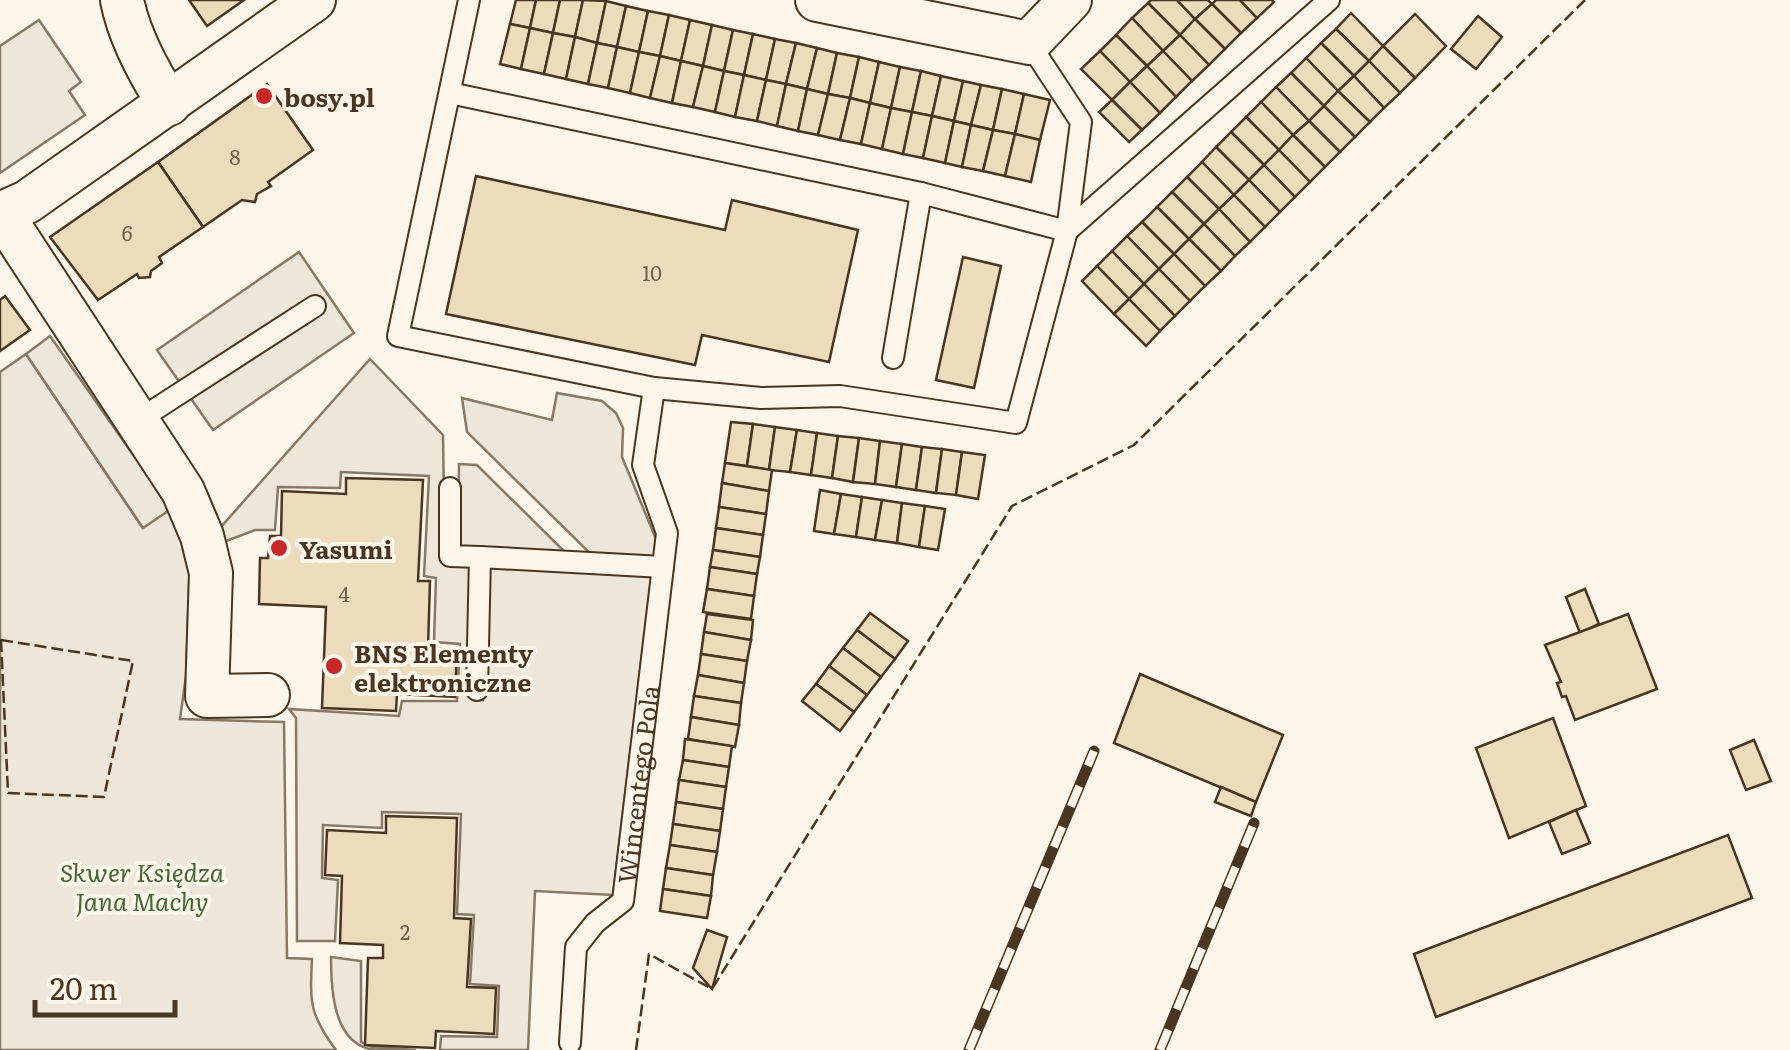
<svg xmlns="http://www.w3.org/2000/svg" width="1790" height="1050" viewBox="0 0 1790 1050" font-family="Literata,serif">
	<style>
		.green { fill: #ede6d9; stroke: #887966; stroke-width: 2.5 }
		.parking { fill: #ede7d9; stroke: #887966; stroke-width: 2.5 }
		.building { fill: #ecdcbc; stroke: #4a3520; stroke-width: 2.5 }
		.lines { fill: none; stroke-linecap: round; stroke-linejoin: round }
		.service-casing { stroke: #4a3520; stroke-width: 24 }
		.minor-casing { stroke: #4a3520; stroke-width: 46 }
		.service { stroke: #fbf6e9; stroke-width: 20 }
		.minor { stroke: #fbf6e9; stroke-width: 42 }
		.rail-casing { stroke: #4a3520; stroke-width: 11 }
		.rail { stroke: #fbf6e9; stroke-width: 8; stroke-dasharray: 22; stroke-linecap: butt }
		.fence { stroke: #4a3520; stroke-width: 2.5; stroke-dasharray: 12 5; stroke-linecap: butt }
		.poi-dot { fill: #c62828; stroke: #fbf6e9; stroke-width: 4 }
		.labels { text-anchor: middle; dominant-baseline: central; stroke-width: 8; stroke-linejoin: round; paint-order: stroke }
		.number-label { font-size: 20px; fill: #725f47 }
		.poi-label { font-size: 25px; font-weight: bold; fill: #4a3520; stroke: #fbf6e9; text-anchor: start }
		.street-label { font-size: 25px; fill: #4a3520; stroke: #fbf6e9 }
		.park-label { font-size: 25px; font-style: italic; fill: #436837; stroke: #fbf6e9 }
	</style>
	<rect width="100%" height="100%" fill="#fbf6e9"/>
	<!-- green -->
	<g class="green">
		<path d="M 26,354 L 142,527 L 171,509 L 190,554 L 186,676 L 180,719 L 284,722 L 287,958 L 312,959 C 310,1002 309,1014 336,1050 L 0,1050 L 0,372 Z"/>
		<path d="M 370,359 L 443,435 L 445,561 L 472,564 L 473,699 L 483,700 L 488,564 L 607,570 L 467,432 L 462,398 L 552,420 L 557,393 L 602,401 L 616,413 L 623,428 L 622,457 L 656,539 L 613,895 L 535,891 L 528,1050 L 440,1050 L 441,1036 L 497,1037 L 499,986 L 470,984 L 474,915 L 457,914 L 461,814 L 382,812 L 382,828 L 323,825 L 322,878 L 338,880 L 335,941 L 297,941 L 296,718 L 289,709 L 399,716 L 402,701 L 457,701 L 460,644 L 434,642 L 436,578 L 424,576 L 429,476 L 341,472 L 340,488 L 278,487 L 275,530 L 255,530 L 216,545 L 212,537 Z"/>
		<path d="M 459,464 L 477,465 L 569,556 L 458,548 Z"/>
		<path d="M 331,957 L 361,961 L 361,1042 L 372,1047 L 416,1050 C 403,1050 389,1050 375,1050 C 333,1045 331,990 331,957 Z"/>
	</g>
	<!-- parking -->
	<g class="parking">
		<path d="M 39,20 L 81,82 L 69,91 L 85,115 L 0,173 L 0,46 Z"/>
		<path d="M 299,252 L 354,333 L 213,430 L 157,350 Z"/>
		<path d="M 50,336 L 171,509 L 143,528 L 26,354 Z"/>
	</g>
	<!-- building -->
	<g class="building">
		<path d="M 189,0 L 244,0 L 207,26 Z"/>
		<path d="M 516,0 L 536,0 L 530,28 L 510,24 Z"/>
		<path d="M 536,0 L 560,0 L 553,33 L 530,28 Z"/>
		<path d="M 560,0 L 583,0 L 575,37 L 553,33 Z"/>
		<path d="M 583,0 L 606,1 L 597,43 L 575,37 Z"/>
		<path d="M 1151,0 L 1177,0 L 1195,19 L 1180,35 L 1148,3 Z"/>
		<path d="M 1177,0 L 1208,0 L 1212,4 L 1195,19 Z"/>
		<path d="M 1216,0 L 1240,0 L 1257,18 L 1241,33 L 1212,4 Z"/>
		<path d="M 1240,0 L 1272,0 L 1274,2 L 1257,18 Z"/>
		<path d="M 606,1 L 626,6 L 617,47 L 597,43 Z"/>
		<path d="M 1148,3 L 1180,35 L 1163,51 L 1132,18 Z"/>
		<path d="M 1212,4 L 1241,33 L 1225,49 L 1195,19 Z"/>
		<path d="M 626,6 L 648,11 L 639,52 L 617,47 Z"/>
		<path d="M 648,11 L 669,15 L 660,56 L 639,52 Z"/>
		<path d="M 1351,13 L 1383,46 L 1369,61 L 1336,29 Z"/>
		<path d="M 1415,14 L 1446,46 L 1415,78 L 1383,46 Z"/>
		<path d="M 669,15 L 690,20 L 681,61 L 660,56 Z"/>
		<path d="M 1478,16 L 1502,37 L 1476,69 L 1451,49 Z"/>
		<path d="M 1132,18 L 1163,51 L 1147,66 L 1116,35 Z"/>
		<path d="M 1195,19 L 1225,49 L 1209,65 L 1180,35 Z"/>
		<path d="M 690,20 L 712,25 L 703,66 L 681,61 Z"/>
		<path d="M 510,24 L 530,28 L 521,69 L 500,64 Z"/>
		<path d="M 712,25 L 733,30 L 724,71 L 703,66 Z"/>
		<path d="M 530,28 L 553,33 L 544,74 L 521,69 Z"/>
		<path d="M 1336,29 L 1369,61 L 1354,76 L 1321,43 Z"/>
		<path d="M 733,30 L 753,34 L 744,75 L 724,71 Z"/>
		<path d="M 553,33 L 575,37 L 566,79 L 544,74 Z"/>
		<path d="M 753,34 L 775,39 L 766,80 L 744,75 Z"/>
		<path d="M 1116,35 L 1147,66 L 1130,82 L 1100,51 Z"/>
		<path d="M 1180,35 L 1209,65 L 1192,81 L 1163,51 Z"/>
		<path d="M 575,37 L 597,43 L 588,84 L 566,79 Z"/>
		<path d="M 775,39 L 796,43 L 786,84 L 766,80 Z"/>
		<path d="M 597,43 L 617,47 L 608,88 L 588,84 Z"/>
		<path d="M 796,43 L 817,48 L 807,89 L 786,84 Z"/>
		<path d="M 1321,43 L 1354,76 L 1338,91 L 1306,58 Z"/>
		<path d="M 1383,46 L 1415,78 L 1400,93 L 1369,61 Z"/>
		<path d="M 617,47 L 639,52 L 630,93 L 608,88 Z"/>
		<path d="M 817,48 L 837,53 L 828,94 L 807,89 Z"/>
		<path d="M 1100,51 L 1130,82 L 1112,100 L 1081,69 Z"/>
		<path d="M 1163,51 L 1192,81 L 1176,97 L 1147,66 Z"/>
		<path d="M 639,52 L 660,56 L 650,98 L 630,93 Z"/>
		<path d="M 837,53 L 859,57 L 850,98 L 828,94 Z"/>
		<path d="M 660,56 L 681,61 L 672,103 L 650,98 Z"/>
		<path d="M 859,57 L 879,62 L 870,103 L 850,98 Z"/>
		<path d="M 1306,58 L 1338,91 L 1324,106 L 1291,73 Z"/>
		<path d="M 681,61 L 703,66 L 693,107 L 672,103 Z"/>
		<path d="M 1369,61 L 1400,93 L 1384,108 L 1354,76 Z"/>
		<path d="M 879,62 L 900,67 L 891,108 L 870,103 Z"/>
		<path d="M 703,66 L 724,71 L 715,112 L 693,107 Z"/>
		<path d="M 1147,66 L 1176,97 L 1160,113 L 1130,82 Z"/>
		<path d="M 900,67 L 921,71 L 912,112 L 891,108 Z"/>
		<path d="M 724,71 L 744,75 L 735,117 L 715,112 Z"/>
		<path d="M 921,71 L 941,76 L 932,116 L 912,112 Z"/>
		<path d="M 1291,73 L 1324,106 L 1309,121 L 1276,87 Z"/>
		<path d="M 744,75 L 766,80 L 757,121 L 735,117 Z"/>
		<path d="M 941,76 L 963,81 L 954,121 L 932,116 Z"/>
		<path d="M 1354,76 L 1384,108 L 1370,122 L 1338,91 Z"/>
		<path d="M 766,80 L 786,84 L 777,126 L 757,121 Z"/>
		<path d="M 963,81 L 981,85 L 971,125 L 954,121 Z"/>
		<path d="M 1130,82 L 1160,113 L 1142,130 L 1112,100 Z"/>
		<path d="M 267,84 L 313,150 L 268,182 L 271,186 L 257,194 L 255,202 L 242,200 L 203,227 L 158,162 Z"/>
		<path d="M 786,84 L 807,89 L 798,131 L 777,126 Z"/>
		<path d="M 981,85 L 1002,89 L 993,130 L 971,125 Z"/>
		<path d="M 1276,87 L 1309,121 L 1293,135 L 1261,102 Z"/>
		<path d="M 807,89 L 828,94 L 818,135 L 798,131 Z"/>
		<path d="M 1002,89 L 1024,94 L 1015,134 L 993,130 Z"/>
		<path d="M 1338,91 L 1370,122 L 1355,137 L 1324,106 Z"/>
		<path d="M 828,94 L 850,98 L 840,140 L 818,135 Z"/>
		<path d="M 1024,94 L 1050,100 L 1040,140 L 1015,134 Z"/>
		<path d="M 850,98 L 870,103 L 861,144 L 840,140 Z"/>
		<path d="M 1112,100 L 1142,130 L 1129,142 L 1099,112 Z"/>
		<path d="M 1261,102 L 1293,135 L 1279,150 L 1246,117 Z"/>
		<path d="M 870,103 L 891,108 L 882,149 L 861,144 Z"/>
		<path d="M 1324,106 L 1355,137 L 1340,152 L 1309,121 Z"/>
		<path d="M 891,108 L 912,112 L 903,154 L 882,149 Z"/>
		<path d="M 912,112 L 932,116 L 923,158 L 903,154 Z"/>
		<path d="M 932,116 L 954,121 L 945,163 L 923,158 Z"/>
		<path d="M 1246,117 L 1279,150 L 1264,165 L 1231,132 Z"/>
		<path d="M 954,121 L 971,125 L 962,167 L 945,163 Z"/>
		<path d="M 1309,121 L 1340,152 L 1325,167 L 1293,135 Z"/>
		<path d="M 971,125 L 993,130 L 983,171 L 962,167 Z"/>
		<path d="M 993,130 L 1015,134 L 1005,176 L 983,171 Z"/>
		<path d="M 1231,132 L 1264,165 L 1249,180 L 1216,147 Z"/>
		<path d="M 1015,134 L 1040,140 L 1031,182 L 1005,176 Z"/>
		<path d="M 1293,135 L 1325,167 L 1310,182 L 1279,150 Z"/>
		<path d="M 1216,147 L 1249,180 L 1234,195 L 1202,162 Z"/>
		<path d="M 1279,150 L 1310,182 L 1295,197 L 1264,165 Z"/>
		<path d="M 158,162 L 203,227 L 159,257 L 162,263 L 151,271 L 150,277 L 139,278 L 137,274 L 98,300 L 50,237 Z"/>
		<path d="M 1202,162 L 1234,195 L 1219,209 L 1187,177 Z"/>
		<path d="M 1264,165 L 1295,197 L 1280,212 L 1249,180 Z"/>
		<path d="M 476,176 L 725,230 L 732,200 L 858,230 L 829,362 L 702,335 L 695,365 L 446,314 Z"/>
		<path d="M 1187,177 L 1219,209 L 1204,224 L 1172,192 Z"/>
		<path d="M 1249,180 L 1280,212 L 1265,227 L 1234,195 Z"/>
		<path d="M 1172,192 L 1204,224 L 1189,239 L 1157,207 Z"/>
		<path d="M 1234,195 L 1265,227 L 1250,242 L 1219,209 Z"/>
		<path d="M 1157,207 L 1189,239 L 1174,254 L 1142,222 Z"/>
		<path d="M 1219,209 L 1250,242 L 1235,256 L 1204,224 Z"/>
		<path d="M 1142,222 L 1174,254 L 1159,269 L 1127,236 Z"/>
		<path d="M 1204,224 L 1235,256 L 1221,271 L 1189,239 Z"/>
		<path d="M 1127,236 L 1159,269 L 1144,284 L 1112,251 Z"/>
		<path d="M 1189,239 L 1221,271 L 1205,286 L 1174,254 Z"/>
		<path d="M 1112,251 L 1144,284 L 1129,299 L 1097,266 Z"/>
		<path d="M 1174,254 L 1205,286 L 1190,301 L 1159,269 Z"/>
		<path d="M 963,257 L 1001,266 L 974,388 L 936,380 Z"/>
		<path d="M 1097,266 L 1129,299 L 1114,314 L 1082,281 Z"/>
		<path d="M 1159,269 L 1190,301 L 1175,316 L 1144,284 Z"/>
		<path d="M 1144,284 L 1175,316 L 1160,331 L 1129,299 Z"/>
		<path d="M 5,296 L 30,330 L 0,351 L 0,300 Z"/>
		<path d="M 1129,299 L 1160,331 L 1146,346 L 1114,314 Z"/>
		<path d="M 731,422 L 753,424 L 747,466 L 725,463 Z"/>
		<path d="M 753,424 L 775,427 L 769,470 L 747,466 Z"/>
		<path d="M 775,427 L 797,430 L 790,472 L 769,470 Z"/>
		<path d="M 797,430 L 817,433 L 811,475 L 790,472 Z"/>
		<path d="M 817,433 L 838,436 L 832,478 L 811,475 Z"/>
		<path d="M 838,436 L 859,438 L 853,482 L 832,478 Z"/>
		<path d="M 859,438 L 880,441 L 875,484 L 853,482 Z"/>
		<path d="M 880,441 L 902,444 L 896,487 L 875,484 Z"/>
		<path d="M 902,444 L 922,447 L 916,490 L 896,487 Z"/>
		<path d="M 922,447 L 942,449 L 936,493 L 916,490 Z"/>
		<path d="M 942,449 L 962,452 L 956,495 L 936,493 Z"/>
		<path d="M 962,452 L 985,455 L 978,499 L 956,495 Z"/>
		<path d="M 725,463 L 772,470 L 769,491 L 722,483 Z"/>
		<path d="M 346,478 L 423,480 L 418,581 L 430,581 L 428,648 L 457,650 L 455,697 L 397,694 L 396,711 L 322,708 L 326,607 L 259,604 L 260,558 L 268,558 L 270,536 L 281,536 L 282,491 L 346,494 Z"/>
		<path d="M 722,483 L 769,491 L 766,514 L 719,507 Z"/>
		<path d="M 820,490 L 841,494 L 834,534 L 814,531 Z"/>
		<path d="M 841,494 L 862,497 L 856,537 L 834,534 Z"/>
		<path d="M 862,497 L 882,500 L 875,540 L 856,537 Z"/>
		<path d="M 882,500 L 902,503 L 897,543 L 875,540 Z"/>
		<path d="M 902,503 L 925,506 L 919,547 L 897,543 Z"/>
		<path d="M 925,506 L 945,509 L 938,550 L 919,547 Z"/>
		<path d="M 719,507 L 766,514 L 763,535 L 716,528 Z"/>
		<path d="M 716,528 L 763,535 L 760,557 L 713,550 Z"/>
		<path d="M 713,550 L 760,557 L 757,574 L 710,567 Z"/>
		<path d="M 710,567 L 757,574 L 754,596 L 707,589 Z"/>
		<path d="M 707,589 L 754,596 L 751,619 L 703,612 Z"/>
		<path d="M 1585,589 L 1599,624 L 1580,633 L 1566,597 Z"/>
		<path d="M 870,613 L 908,641 L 895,659 L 857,630 Z"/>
		<path d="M 707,614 L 753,620 L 751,640 L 704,632 Z"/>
		<path d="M 1628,614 L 1657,689 L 1575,720 L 1566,696 L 1562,697 L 1557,683 L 1561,682 L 1545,645 Z"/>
		<path d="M 857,630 L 895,659 L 881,677 L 843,648 Z"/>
		<path d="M 704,632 L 751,640 L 747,661 L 701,654 Z"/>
		<path d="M 843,648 L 881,677 L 867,695 L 829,666 Z"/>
		<path d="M 701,654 L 747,661 L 744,683 L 698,675 Z"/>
		<path d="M 829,666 L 867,695 L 854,712 L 816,684 Z"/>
		<path d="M 1140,674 L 1283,735 L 1256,802 L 1114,743 Z"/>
		<path d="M 698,675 L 744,683 L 741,703 L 694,696 Z"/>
		<path d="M 816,684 L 854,712 L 840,731 L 802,701 Z"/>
		<path d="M 694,696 L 741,703 L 739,725 L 691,717 Z"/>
		<path d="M 691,717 L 739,725 L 735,747 L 688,739 Z"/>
		<path d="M 1553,718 L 1586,806 L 1509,838 L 1476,748 Z"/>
		<path d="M 685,739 L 732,746 L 729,767 L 683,760 Z"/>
		<path d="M 1754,740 L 1771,781 L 1746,790 L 1730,750 Z"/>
		<path d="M 683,760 L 729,767 L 726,787 L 679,780 Z"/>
		<path d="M 679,780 L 726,787 L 723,809 L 676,802 Z"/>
		<path d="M 1221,787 L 1256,802 L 1251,816 L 1215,802 Z"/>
		<path d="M 676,802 L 723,809 L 720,831 L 673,824 Z"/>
		<path d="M 1576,810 L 1590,843 L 1562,854 L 1549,822 Z"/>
		<path d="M 386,816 L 457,818 L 454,918 L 471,919 L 467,987 L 496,988 L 494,1034 L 436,1031 L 435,1048 L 365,1045 L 368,958 L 383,958 L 383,945 L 340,943 L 342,876 L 325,875 L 327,830 L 386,833 Z"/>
		<path d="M 673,824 L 720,831 L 717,852 L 670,845 Z"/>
		<path d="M 1728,835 L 1752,898 L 1436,1017 L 1414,954 Z"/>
		<path d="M 670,845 L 717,852 L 713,875 L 666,868 Z"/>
		<path d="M 666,868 L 713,875 L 711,896 L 663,889 Z"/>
		<path d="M 663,889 L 711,896 L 707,918 L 660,911 Z"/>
		<path d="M 707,930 L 727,937 L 712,989 L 693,968 Z"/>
	</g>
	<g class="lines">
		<!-- service casing -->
		<g class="service-casing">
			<g id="service">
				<path d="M 469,0 L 398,336 L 654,388 L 761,398 L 840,396 L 1016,423 L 1067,231 L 1081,122 L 1029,43"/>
				<path d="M 450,93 L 921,193 L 1067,231"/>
				<path d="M 1067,231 L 1329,0"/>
				<path d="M 893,358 L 921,193"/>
				<path d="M 137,421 L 315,306"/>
				<path d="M 450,488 L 450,556 L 480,557"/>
				<path d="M 477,690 L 480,557 L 663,567"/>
				<path id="s1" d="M 570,1043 L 576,947 L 595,923 L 623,901 L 667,533 L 643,465 L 654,388"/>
			</g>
		</g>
		<!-- minor casing -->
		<g class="minor-casing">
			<g id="minor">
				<path d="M 122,0 C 129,36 149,73 169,104"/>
				<path d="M 817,0 L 1029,43 L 1070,0"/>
				<path d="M 1,213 L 183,491 L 202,536 L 211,573 L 207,696 L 268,695"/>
				<path d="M 0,214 L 27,202 L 314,0"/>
			</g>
		</g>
		<!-- service -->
		<use href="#service" class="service"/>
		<!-- minor -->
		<use href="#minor" class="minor"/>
		<!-- rail casing -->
		<g class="rail-casing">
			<g id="rail">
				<path d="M 969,1050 L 1094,751"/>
				<path d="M 1160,1050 L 1254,823"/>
			</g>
		</g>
		<!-- rail -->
		<use href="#rail" class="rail"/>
		<!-- fence -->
		<g class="fence">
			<path d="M 1,640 L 133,661 L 104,797 L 8,793 Z"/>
			<path d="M 636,1050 L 649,954 L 712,989 L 1012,506 L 1134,445 L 1585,0"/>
		</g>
	</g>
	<!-- markers -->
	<g class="poi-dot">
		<circle cx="264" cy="96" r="10"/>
		<circle cx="279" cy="548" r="10"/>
		<circle cx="334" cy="666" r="10"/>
	</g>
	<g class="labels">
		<!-- number labels -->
		<g class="number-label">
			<text x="235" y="156">8</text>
			<text x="127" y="232">6</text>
			<text x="652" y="272">10</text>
			<text x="344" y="593">4</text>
			<text x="405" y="931">2</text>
		</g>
		<!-- poi labels -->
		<g class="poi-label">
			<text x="284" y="96">bosy.pl</text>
			<text x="299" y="548">Yasumi</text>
			<text x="354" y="652">BNS Elementy<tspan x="354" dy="29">elektroniczne</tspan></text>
		</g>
		<!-- street labels -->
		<g class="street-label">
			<text stroke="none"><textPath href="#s1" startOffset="280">Wincentego Pola</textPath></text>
		</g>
		<!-- park labels -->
		<g class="park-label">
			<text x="142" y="871">Skwer Księdza<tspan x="142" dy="29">Jana Machy</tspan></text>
		</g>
	</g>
	<!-- scale -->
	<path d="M35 1000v15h140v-15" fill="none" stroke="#4a3520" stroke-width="5"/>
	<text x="50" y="1000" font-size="30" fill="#4a3520" stroke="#fbf6e9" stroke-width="8" paint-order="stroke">20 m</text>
</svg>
